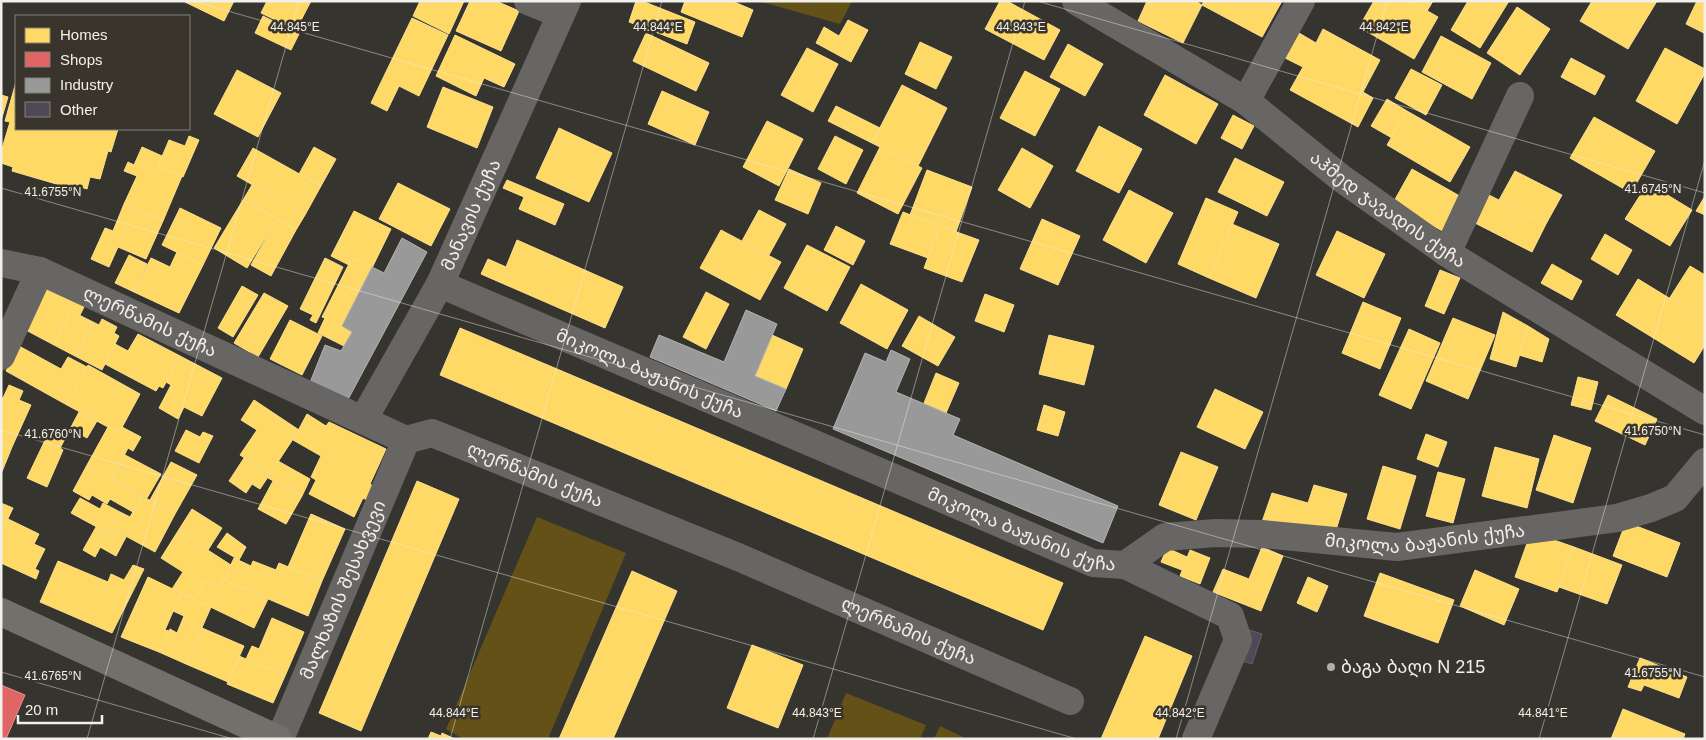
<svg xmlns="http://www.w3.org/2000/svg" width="1706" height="740" viewBox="0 0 1706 740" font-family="Helvetica,'Noto Sans Georgian',sans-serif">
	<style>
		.green { fill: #645118 }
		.homes { fill: #ffd966; stroke: #fbe08e }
		.shops { fill: #e06666; stroke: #e58f8e }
		.industry { fill: #999; stroke: #b4b3b1 }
		.building { fill: #4d4a56; stroke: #636262 }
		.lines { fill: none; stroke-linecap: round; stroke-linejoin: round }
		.minor { stroke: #676664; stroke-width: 28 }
		.major { stroke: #71706b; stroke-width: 28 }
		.ticks { fill: none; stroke: #f2f0ea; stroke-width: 1; stroke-opacity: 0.45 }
		.poi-dot { fill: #b0aea9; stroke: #39352c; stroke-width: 2 }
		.labels { text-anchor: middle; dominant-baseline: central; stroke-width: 5; stroke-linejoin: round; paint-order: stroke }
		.street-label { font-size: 18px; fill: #f2f0ea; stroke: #39352c }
		.poi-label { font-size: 18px; fill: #f2f0ea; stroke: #39352c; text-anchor: start }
		.ticks-label { font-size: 12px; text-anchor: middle; fill: #f2f0ea; stroke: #39352c; stroke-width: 5; stroke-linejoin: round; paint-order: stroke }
	</style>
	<rect width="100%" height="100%" fill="#36342f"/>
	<!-- green -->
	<g class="green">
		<path d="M 758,1 L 852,1 L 840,24 Z"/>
		<path d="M 537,517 L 626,553 L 548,739 L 463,739 L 446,729 Z"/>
		<path d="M 846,693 L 926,725 L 920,739 L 827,739 Z"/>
		<path d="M 940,726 L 967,739 L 934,739 Z"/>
	</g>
	<!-- homes -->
	<g class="homes">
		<path d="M 183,1 L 234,1 L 224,21 Z"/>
		<path d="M 267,1 L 311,1 L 296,30 L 261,13 Z"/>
		<path d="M 420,1 L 464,1 L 449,34 L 413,16 Z"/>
		<path d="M 470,1 L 496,1 L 519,11 L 501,51 L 456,31 Z"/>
		<path d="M 636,1 L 642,1 L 695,22 L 687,44 L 629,22 Z"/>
		<path d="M 685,1 L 732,1 L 753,10 L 742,37 L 681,12 Z"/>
		<path d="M 1000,1 L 1007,1 L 1060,30 L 1044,60 L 985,29 Z"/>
		<path d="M 1147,1 L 1195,1 L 1202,5 L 1183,43 L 1138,21 Z"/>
		<path d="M 1204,1 L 1282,1 L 1262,37 L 1202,5 Z"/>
		<path d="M 1374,1 L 1410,1 L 1438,17 L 1414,59 L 1359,27 Z"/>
		<path d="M 1410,1 L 1433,1 L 1427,11 Z"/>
		<path d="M 1468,1 L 1509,1 L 1480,48 L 1451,30 Z"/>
		<path d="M 1592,1 L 1657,1 L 1628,49 L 1580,21 Z"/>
		<path d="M 1697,1 L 1705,1 L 1704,33 L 1686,24 Z"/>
		<path d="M 1517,7 L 1550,29 L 1520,75 L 1487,53 Z"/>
		<path d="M 263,16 L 299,34 L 291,50 L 255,33 Z"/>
		<path d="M 412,18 L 448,35 L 419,96 L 399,86 L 387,111 L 371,103 Z"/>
		<path d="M 848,20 L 868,30 L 851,62 L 816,43 L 824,27 L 839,36 Z"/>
		<path d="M 1323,29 L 1380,60 L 1363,92 L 1373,98 L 1358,127 L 1290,90 L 1303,67 L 1285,58 L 1299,33 L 1316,43 Z"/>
		<path d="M 646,33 L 709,63 L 696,91 L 633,61 Z"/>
		<path d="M 455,35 L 515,64 L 504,87 L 484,78 L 476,96 L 436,76 Z"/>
		<path d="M 1441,36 L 1491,63 L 1472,99 L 1422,72 Z"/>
		<path d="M 920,42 L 952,57 L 936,89 L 905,74 Z"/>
		<path d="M 1068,44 L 1103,64 L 1085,96 L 1050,77 Z"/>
		<path d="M 807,48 L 838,64 L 813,112 L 781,95 Z"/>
		<path d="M 1665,48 L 1705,69 L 1705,73 L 1677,124 L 1636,101 Z"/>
		<path d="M 1571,58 L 1605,76 L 1595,95 L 1561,77 Z"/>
		<path d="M 1411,69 L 1442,85 L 1426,115 L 1395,98 Z"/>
		<path d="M 237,70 L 281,93 L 258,137 L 214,114 Z"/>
		<path d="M 1025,71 L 1060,89 L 1035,136 L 1000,118 Z"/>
		<path d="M 1165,75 L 1218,104 L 1196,144 L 1144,115 Z"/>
		<path d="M 16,82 L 16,129 L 118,129 L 111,152 L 108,151 L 100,179 L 90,177 L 87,189 L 71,184 L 70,188 L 12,171 L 13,167 L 1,163 L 1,152 L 10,122 L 5,121 Z"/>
		<path d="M 902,85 L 947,108 L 918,166 L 872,143 Z"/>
		<path d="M 443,87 L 493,107 L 477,148 L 427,127 Z"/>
		<path d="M 662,91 L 709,112 L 695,145 L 648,124 Z"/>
		<path d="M 1,95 L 8,97 L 1,121 Z"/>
		<path d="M 1387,99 L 1407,111 L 1392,138 L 1371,126 Z"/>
		<path d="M 836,106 L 880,128 L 872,143 L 828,121 Z"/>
		<path d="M 1407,111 L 1470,147 L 1450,182 L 1387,145 Z"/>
		<path d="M 1233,115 L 1254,126 L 1242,149 L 1221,138 Z"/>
		<path d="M 1594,117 L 1655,151 L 1631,193 L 1570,158 Z"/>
		<path d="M 767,121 L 803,139 L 779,186 L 743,167 Z"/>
		<path d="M 1099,126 L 1142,149 L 1119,193 L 1076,171 Z"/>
		<path d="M 559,128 L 612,153 L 589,202 L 536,178 Z"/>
		<path d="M 189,136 L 199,140 L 183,177 L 158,166 L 169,140 L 185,146 Z"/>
		<path d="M 835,136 L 863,150 L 846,184 L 818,169 Z"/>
		<path d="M 142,147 L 162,156 L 158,166 L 182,176 L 163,221 L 124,204 L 137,176 L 124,171 L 128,162 L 134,165 Z"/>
		<path d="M 314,147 L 336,159 L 321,186 L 299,174 Z"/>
		<path d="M 880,147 L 922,168 L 898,214 L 857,193 Z"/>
		<path d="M 253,148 L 321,186 L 305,215 L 237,176 Z"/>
		<path d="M 1022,148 L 1053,166 L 1030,208 L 998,190 Z"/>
		<path d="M 1235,158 L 1284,182 L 1267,216 L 1218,192 Z"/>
		<path d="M 789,169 L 821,183 L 808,214 L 775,200 Z"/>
		<path d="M 1412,169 L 1465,199 L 1446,233 L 1393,203 Z"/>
		<path d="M 927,170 L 972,187 L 956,232 L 910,215 Z"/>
		<path d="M 1515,171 L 1562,195 L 1546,224 L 1499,200 Z"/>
		<path d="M 507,180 L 564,204 L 555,225 L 519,209 L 524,197 L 503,188 Z"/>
		<path d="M 398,183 L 450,209 L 431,246 L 379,219 Z"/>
		<path d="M 1648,183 L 1692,210 L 1670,246 L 1625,219 Z"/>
		<path d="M 252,185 L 305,215 L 296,230 L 243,200 Z"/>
		<path d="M 1129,190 L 1173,213 L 1146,263 L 1103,240 Z"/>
		<path d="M 1487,194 L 1546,224 L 1532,252 L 1473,222 Z"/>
		<path d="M 1705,196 L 1705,215 L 1696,211 Z"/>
		<path d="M 1206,198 L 1238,212 L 1209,278 L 1178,264 Z"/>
		<path d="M 243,200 L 277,219 L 247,268 L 214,248 Z"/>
		<path d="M 124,204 L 163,221 L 146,259 L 118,247 L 109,267 L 91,259 L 105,228 L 113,231 Z"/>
		<path d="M 180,208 L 221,228 L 203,265 L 162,245 Z"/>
		<path d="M 759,210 L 786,224 L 769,255 L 742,241 Z"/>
		<path d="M 354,211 L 391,229 L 372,268 L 352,258 L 349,265 L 331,256 Z"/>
		<path d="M 903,212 L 940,226 L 928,258 L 890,244 Z"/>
		<path d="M 277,219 L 296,230 L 271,276 L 251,265 Z"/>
		<path d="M 1042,219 L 1080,236 L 1058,285 L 1020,269 Z"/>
		<path d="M 1232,224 L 1279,244 L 1256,298 L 1209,278 Z"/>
		<path d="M 836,226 L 865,241 L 853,265 L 824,250 Z"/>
		<path d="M 940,226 L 979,240 L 962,282 L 924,268 Z"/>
		<path d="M 721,230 L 781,262 L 760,300 L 700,268 Z"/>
		<path d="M 1337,231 L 1385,254 L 1364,298 L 1316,275 Z"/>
		<path d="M 1605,234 L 1632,250 L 1618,275 L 1591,259 Z"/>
		<path d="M 517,240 L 623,287 L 605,328 L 481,274 L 488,259 L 506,267 Z"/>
		<path d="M 807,245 L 850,267 L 827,311 L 784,288 Z"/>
		<path d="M 177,252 L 203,265 L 179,313 L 134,292 L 151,258 L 170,267 Z"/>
		<path d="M 129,255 L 147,264 L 134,292 L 115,283 Z"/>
		<path d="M 325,258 L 343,267 L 316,323 L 310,320 L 313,315 L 300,309 Z"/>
		<path d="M 352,258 L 372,268 L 342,326 L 352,332 L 344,346 L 318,333 L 325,318 L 322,317 Z"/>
		<path d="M 1552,264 L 1582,281 L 1572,300 L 1541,283 Z"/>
		<path d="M 1690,266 L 1705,275 L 1705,320 L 1669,299 Z"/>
		<path d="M 1440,270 L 1460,278 L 1444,314 L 1425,306 Z"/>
		<path d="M 1638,279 L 1705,320 L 1705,345 L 1694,363 L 1616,315 Z"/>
		<path d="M 47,282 L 89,297 L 80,315 L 71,311 L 54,345 L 22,328 Z"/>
		<path d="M 861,284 L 908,310 L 887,349 L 840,323 Z"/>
		<path d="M 242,286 L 258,295 L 233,337 L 218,328 Z"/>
		<path d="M 706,292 L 729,304 L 706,349 L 683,337 Z"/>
		<path d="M 264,293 L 288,306 L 258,357 L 234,343 Z"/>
		<path d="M 985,294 L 1014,305 L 1004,332 L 975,321 Z"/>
		<path d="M 1363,302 L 1401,318 L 1380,369 L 1342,353 Z"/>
		<path d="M 71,311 L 93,322 L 75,356 L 54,345 Z"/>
		<path d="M 1503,312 L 1528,326 L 1516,367 L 1490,359 Z"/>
		<path d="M 919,316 L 955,337 L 938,366 L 902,346 Z"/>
		<path d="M 1453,318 L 1495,335 L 1468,399 L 1426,381 Z"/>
		<path d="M 102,319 L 117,327 L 114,333 L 119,336 L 102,370 L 75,356 L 93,322 L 99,325 Z"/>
		<path d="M 290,320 L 322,336 L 302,375 L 270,359 Z"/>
		<path d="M 1528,326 L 1549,339 L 1542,362 L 1519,355 Z"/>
		<path d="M 460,328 L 1063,583 L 1043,630 L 440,375 Z"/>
		<path d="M 1409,329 L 1440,343 L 1411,409 L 1379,395 Z"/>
		<path d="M 138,334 L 180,356 L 163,388 L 159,386 L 156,391 L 105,364 L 115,344 L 128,351 Z"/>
		<path d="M 772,335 L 803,349 L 786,389 L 755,376 Z"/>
		<path d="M 1049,335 L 1094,346 L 1084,385 L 1039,374 Z"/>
		<path d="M 19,346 L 61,369 L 68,357 L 87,367 L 67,405 L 6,371 Z"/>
		<path d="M 180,356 L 222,378 L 202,416 L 184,407 L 178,419 L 159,408 L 171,385 L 166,382 Z"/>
		<path d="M 88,365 L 140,394 L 119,433 L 67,405 Z"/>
		<path d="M 936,373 L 959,383 L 946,413 L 924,403 Z"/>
		<path d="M 1578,377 L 1598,382 L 1591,410 L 1571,405 Z"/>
		<path d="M 9,385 L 23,391 L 19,400 L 31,405 L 12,447 L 1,443 L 1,397 L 3,398 Z"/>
		<path d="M 1215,389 L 1263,412 L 1245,449 L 1197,427 Z"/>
		<path d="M 1608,395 L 1657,419 L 1645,445 L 1595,421 Z"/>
		<path d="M 254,400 L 299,430 L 270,474 L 240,455 L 257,430 L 241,420 Z"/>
		<path d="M 1044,405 L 1065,412 L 1058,436 L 1037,430 Z"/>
		<path d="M 79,412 L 97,421 L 87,438 L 70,429 Z"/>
		<path d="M 307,414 L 326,426 L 329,422 L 386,449 L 370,484 L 376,488 L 371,502 L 363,498 L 354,517 L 309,494 L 316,480 L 311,477 L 321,456 L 293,440 Z"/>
		<path d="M 108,427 L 119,433 L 122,427 L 141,437 L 133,451 L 128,448 L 112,479 L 87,465 Z"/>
		<path d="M 186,430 L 200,437 L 203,432 L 213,436 L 199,463 L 175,451 Z"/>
		<path d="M 49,432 L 65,439 L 60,448 L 63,450 L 47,487 L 27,478 Z"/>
		<path d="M 1426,434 L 1447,442 L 1438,467 L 1417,459 Z"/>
		<path d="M 1554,435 L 1591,448 L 1573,503 L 1536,490 Z"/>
		<path d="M 1,443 L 12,447 L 1,474 Z"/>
		<path d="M 1495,447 L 1539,459 L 1527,508 L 1482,496 Z"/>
		<path d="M 1181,452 L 1218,467 L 1196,520 L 1159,505 Z"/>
		<path d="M 125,455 L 161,474 L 147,498 L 112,479 Z"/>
		<path d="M 244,458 L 270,474 L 260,489 L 252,484 L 246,493 L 229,481 Z"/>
		<path d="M 278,461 L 310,479 L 302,496 L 268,478 Z"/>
		<path d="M 171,462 L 197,475 L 175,514 L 150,500 Z"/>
		<path d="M 87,465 L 142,496 L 133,512 L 110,499 L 107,504 L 92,495 L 89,500 L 73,491 Z"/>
		<path d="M 1383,466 L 1416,476 L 1400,529 L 1367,519 Z"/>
		<path d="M 1438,472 L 1465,479 L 1453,523 L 1426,516 Z"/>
		<path d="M 273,481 L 302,496 L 286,524 L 258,509 Z"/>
		<path d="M 417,481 L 459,499 L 361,731 L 319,713 Z"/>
		<path d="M 1314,485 L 1347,494 L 1336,530 L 1262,522 L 1272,493 L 1308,503 Z"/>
		<path d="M 142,496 L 175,514 L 155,552 L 111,528 L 120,512 L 130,517 Z"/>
		<path d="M 80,498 L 100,509 L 103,503 L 120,512 L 108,533 L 71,513 Z"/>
		<path d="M 1,503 L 13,508 L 1,533 Z"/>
		<path d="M 192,509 L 222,528 L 208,550 L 178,531 Z"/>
		<path d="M 311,514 L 345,529 L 322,581 L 288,567 Z"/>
		<path d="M 8,519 L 39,534 L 34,544 L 45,549 L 35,569 L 39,571 L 36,579 L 1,563 L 1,533 Z"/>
		<path d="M 1626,522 L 1680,543 L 1667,577 L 1613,556 Z"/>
		<path d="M 96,527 L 108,533 L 95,557 L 83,550 Z"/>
		<path d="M 111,528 L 126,537 L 116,556 L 100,547 Z"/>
		<path d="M 178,531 L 231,565 L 221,589 L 204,581 L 196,600 L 172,589 L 183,572 L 161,558 Z"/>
		<path d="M 1531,532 L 1574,547 L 1557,592 L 1515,577 Z"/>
		<path d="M 227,533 L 246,547 L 239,560 L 217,547 Z"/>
		<path d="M 1262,547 L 1283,556 L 1261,611 L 1213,592 L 1223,569 L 1249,579 Z"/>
		<path d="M 1574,547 L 1622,565 L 1607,604 L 1559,587 Z"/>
		<path d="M 1167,548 L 1187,557 L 1182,570 L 1161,562 Z"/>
		<path d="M 1190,550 L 1210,558 L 1200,584 L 1180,576 Z"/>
		<path d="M 234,558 L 251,566 L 253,561 L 276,570 L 279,563 L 322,581 L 308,616 L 224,580 Z"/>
		<path d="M 58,561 L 108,582 L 111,574 L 124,580 L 133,565 L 144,569 L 112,633 L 40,602 Z"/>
		<path d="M 1475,570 L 1519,589 L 1504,625 L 1460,606 Z"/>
		<path d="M 632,571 L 677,591 L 613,739 L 559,739 Z"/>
		<path d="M 1380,573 L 1454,600 L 1438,643 L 1364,616 Z"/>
		<path d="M 148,577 L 181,593 L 165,630 L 169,631 L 159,652 L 121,637 Z"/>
		<path d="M 1308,577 L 1328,586 L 1317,612 L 1297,603 Z"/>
		<path d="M 224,580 L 268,599 L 254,628 L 196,600 L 204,581 L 221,589 Z"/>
		<path d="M 181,593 L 211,607 L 186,664 L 159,652 L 170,629 L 177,633 L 184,616 L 173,611 Z"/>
		<path d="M 272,618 L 304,632 L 285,676 L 246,659 L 252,646 L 259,649 Z"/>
		<path d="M 202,628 L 244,646 L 228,682 L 186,664 Z"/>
		<path d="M 1145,636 L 1192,656 L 1158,739 L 1101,739 Z"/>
		<path d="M 752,645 L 803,665 L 778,728 L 727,708 Z"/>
		<path d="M 239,656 L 285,676 L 273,703 L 227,684 Z"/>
		<path d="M 1640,658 L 1687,677 L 1679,698 L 1644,685 L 1641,691 L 1628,687 Z"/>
		<path d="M 1623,709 L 1685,734 L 1683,739 L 1611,739 Z"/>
		<path d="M 431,732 L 441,736 L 442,733 L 455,739 L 428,739 Z"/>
	</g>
	<!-- shops -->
	<path class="shops" d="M 1,685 L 25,695 L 6,739 L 1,739 Z"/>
	<!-- industry -->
	<g class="industry">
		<path d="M 402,238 L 427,252 L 344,407 L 307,390 L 325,345 L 341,351 L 352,332 L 342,326 L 372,267 L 384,273 Z"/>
		<path d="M 746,310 L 777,324 L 755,376 L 786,389 L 776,411 L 650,357 L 659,335 L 724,362 Z"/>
		<path d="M 891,350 L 910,359 L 896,392 L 960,419 L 953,435 L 1118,506 L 1103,543 L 833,429 L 865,353 L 886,362 Z"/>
	</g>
	<!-- building -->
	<path class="building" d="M 1243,628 L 1262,634 L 1252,664 L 1233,658 Z"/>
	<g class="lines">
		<!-- minor -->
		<g class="minor">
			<path d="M 528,1 L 560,14"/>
			<path id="s1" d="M 1076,1 L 1246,101 L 1341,178 L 1447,253 L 1705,411"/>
			<path d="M 1246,101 L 1301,1"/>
			<path d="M 1447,253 L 1520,96"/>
			<path id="s2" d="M 1,263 L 40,271 L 406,440 L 432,433 L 738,557 L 1070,701"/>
			<path id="s3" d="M 440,284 L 1093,563 L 1125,565 L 1165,537 L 1216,533 L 1262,534 L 1397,547 L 1617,518 L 1651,508 L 1675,498 L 1705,462"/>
			<path d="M 1,356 L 40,271"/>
			<path id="s4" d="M 363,420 L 440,284 L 567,1"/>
			<path d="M 1125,565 L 1230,616 L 1238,640 L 1196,739"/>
			<path id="s5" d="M 280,739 L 406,440"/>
		</g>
		<!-- major -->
		<path class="major" d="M 1,612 L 278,739"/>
	</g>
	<!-- ticks -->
	<path class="ticks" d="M 193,1 L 1705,435M 1037,1 L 1705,193M 1,188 L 1705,677M 1,430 L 1077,739M 1,672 L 233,739M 87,739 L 299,1M 450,739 L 662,1M 813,739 L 1025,1M 1176,739 L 1387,1M 1539,739 L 1705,160"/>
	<!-- markers -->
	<circle class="poi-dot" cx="1331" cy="667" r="5"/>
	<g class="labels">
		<!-- street labels -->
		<g class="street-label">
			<text stroke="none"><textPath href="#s1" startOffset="376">აჰმედ ჯავადის ქუჩა</textPath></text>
			<text stroke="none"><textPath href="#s4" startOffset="232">მანავის ქუჩა</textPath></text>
			<text stroke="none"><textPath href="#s2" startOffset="161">ლერწამის ქუჩა</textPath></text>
			<text stroke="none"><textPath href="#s3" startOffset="228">მიკოლა ბაჟანის ქუჩა</textPath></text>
			<text stroke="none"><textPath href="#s2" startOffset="581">ლერწამის ქუჩა</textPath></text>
			<text stroke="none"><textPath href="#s3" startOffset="632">მიკოლა ბაჟანის ქუჩა</textPath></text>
			<text stroke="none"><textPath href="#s3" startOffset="1052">მიკოლა ბაჟანის ქუჩა</textPath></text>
			<text stroke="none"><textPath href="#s5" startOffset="162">მალხაზის შესახვევი</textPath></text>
			<text stroke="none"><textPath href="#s2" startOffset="986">ლერწამის ქუჩა</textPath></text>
		</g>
		<!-- poi labels -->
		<g class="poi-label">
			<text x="1341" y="667">ბაგა ბაღი N 215</text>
		</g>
	</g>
	<g class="ticks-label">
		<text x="295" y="31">44.845°E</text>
		<text x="658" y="31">44.844°E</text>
		<text x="1021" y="31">44.843°E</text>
		<text x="1384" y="31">44.842°E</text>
		<text x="1653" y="193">41.6745°N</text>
		<text x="53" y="196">41.6755°N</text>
		<text x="1653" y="435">41.6750°N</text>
		<text x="53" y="438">41.6760°N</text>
		<text x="1653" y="677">41.6755°N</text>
		<text x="53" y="680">41.6765°N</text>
		<text x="454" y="717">44.844°E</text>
		<text x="817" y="717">44.843°E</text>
		<text x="1180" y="717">44.842°E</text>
		<text x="1543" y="717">44.841°E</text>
	</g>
	<!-- border -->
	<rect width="1706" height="740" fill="none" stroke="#f2f0ea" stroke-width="5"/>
	<!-- legend -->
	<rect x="15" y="15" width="175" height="115" fill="#39352c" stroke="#838078"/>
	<rect x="25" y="28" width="25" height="15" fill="#ffd966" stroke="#838078"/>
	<text x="60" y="40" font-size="15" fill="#f2f0ea">Homes</text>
	<rect x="25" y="52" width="25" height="15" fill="#e06666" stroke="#838078"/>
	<text x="60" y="65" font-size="15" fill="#f2f0ea">Shops</text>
	<rect x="25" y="78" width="25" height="15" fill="#999999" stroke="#838078"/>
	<text x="60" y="90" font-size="15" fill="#f2f0ea">Industry</text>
	<rect x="25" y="102" width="25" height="15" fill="#4d4a56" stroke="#838078"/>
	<text x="60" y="115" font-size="15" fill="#f2f0ea">Other</text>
	<!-- scale -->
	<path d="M18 715v8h84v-8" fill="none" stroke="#f2f0ea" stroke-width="2.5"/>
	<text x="25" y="715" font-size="15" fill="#f2f0ea" stroke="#39352c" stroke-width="4" paint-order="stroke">20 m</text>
</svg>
